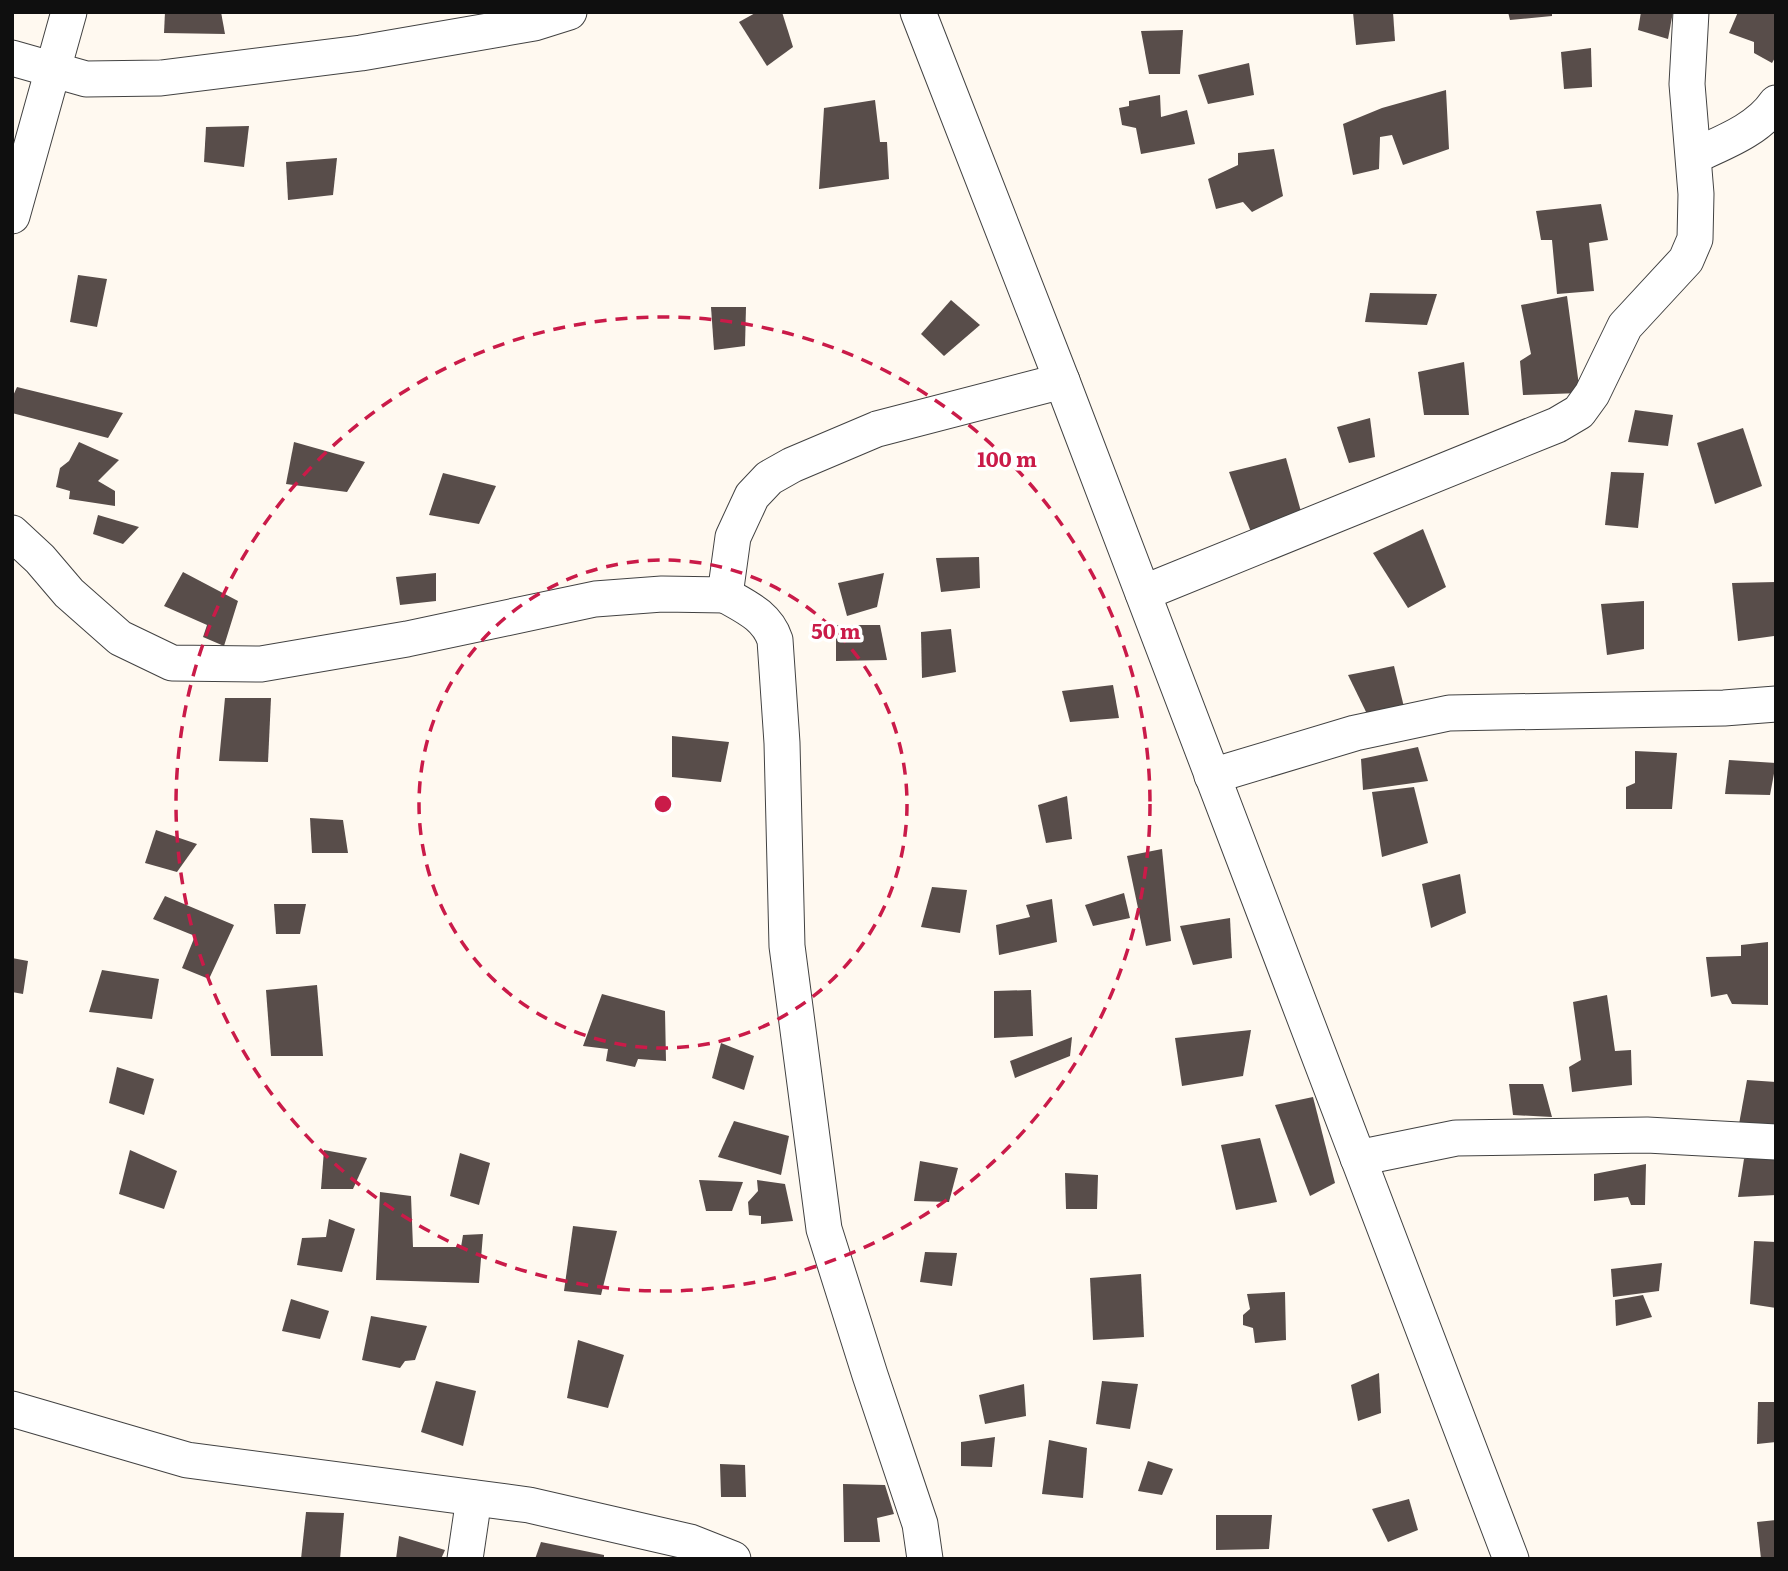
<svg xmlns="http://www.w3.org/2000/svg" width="1788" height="1571" viewBox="0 0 1788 1571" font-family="Literata,serif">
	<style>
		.building { fill: #584d4a }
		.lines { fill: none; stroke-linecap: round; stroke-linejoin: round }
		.street-casing { stroke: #424242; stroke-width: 37 }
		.street { stroke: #fff; stroke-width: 35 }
		.ring { fill: none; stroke: #ca1b49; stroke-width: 3.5; stroke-dasharray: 12 9 }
		.centre { fill: #ca1b49; stroke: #fff; stroke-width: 3.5 }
		.ring-label { font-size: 21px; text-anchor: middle; font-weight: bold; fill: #ca1b49; stroke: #fff; stroke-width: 7; stroke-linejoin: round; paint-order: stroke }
	</style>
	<rect width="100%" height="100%" fill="#fff9f0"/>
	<!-- building -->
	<g class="building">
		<path d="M 165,12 L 221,12 L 225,34 L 164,33 Z"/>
		<path d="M 757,12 L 782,12 L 793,47 L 767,66 L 739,22 Z"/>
		<path d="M 1353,12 L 1393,12 L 1395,41 L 1356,45 Z"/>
		<path d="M 1508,12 L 1552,12 L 1552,16 L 1510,20 Z"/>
		<path d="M 1641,12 L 1673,12 L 1668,39 L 1638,30 Z"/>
		<path d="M 1738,12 L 1776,12 L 1776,56 L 1772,63 L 1754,53 L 1754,42 L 1729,33 Z"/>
		<path d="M 1183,30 L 1180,74 L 1149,74 L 1141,31 Z"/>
		<path d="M 1591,48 L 1592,87 L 1564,89 L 1561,52 Z"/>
		<path d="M 1249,63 L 1254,95 L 1208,104 L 1198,75 Z"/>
		<path d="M 1446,90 L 1449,149 L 1403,165 L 1392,135 L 1380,137 L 1379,169 L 1353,175 L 1343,124 L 1382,108 Z"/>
		<path d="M 1160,95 L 1161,117 L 1187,110 L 1195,144 L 1141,154 L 1136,128 L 1122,125 L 1119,108 L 1129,106 L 1129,101 Z"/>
		<path d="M 875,100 L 880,142 L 887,142 L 889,179 L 819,189 L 824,108 Z"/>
		<path d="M 249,126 L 244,167 L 204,162 L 206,127 Z"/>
		<path d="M 1274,149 L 1283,196 L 1252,212 L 1243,202 L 1216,209 L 1208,179 L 1238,165 L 1238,153 Z"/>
		<path d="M 337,158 L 333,195 L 288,200 L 286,162 Z"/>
		<path d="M 1601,204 L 1608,240 L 1589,243 L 1594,291 L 1557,294 L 1552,240 L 1541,240 L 1536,211 Z"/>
		<path d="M 78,275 L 107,279 L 97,327 L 70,322 Z"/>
		<path d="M 1370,293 L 1437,294 L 1427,325 L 1365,322 Z"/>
		<path d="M 1567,296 L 1580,393 L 1523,395 L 1520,361 L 1531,354 L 1521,305 Z"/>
		<path d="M 951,300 L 980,325 L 944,356 L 921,334 Z"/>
		<path d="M 711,307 L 746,307 L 745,346 L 714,350 Z"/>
		<path d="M 1464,362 L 1469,415 L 1424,415 L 1418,372 Z"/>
		<path d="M 17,387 L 123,413 L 108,438 L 12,413 L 12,398 Z"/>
		<path d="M 1635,410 L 1673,415 L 1668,446 L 1628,442 Z"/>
		<path d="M 1370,418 L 1375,457 L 1349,463 L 1337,427 Z"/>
		<path d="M 1743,428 L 1762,486 L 1715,504 L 1697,443 Z"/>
		<path d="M 79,442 L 119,460 L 98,481 L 115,491 L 115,506 L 69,499 L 70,491 L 56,487 L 60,468 L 69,461 Z"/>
		<path d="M 294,442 L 365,462 L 347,492 L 286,484 Z"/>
		<path d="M 1286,458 L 1302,515 L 1252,535 L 1229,472 Z"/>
		<path d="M 1611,472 L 1644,473 L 1638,528 L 1605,525 Z"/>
		<path d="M 443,473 L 496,486 L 479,524 L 429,515 Z"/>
		<path d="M 98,515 L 139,527 L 123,544 L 93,534 Z"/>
		<path d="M 1423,529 L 1446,587 L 1408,608 L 1373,553 Z"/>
		<path d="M 979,557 L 980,588 L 941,592 L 936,558 Z"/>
		<path d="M 183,572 L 238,601 L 224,646 L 203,637 L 207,625 L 164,606 Z"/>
		<path d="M 436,573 L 436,601 L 400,605 L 396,577 Z"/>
		<path d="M 884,573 L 877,607 L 847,616 L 838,583 Z"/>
		<path d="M 1776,582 L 1774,636 L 1738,641 L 1732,583 Z"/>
		<path d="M 1644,601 L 1644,649 L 1607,655 L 1601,604 Z"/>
		<path d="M 836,625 L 880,625 L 887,660 L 836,661 Z"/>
		<path d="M 951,629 L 956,672 L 922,678 L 921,632 Z"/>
		<path d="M 1394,666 L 1404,707 L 1369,718 L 1348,675 Z"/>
		<path d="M 1113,685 L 1119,718 L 1070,722 L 1062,691 Z"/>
		<path d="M 225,698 L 271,698 L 268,762 L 219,761 Z"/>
		<path d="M 672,736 L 729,742 L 721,782 L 672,777 Z"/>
		<path d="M 1418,747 L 1428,781 L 1363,790 L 1361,759 Z"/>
		<path d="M 1635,751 L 1677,753 L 1672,809 L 1626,809 L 1626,787 L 1635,783 Z"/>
		<path d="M 1729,760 L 1776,763 L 1770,795 L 1725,794 Z"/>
		<path d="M 1414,787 L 1428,843 L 1382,857 L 1372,792 Z"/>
		<path d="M 1067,796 L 1072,839 L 1046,843 L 1038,805 Z"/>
		<path d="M 310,818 L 343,820 L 348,853 L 312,853 Z"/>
		<path d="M 156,830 L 197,844 L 177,872 L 145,863 Z"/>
		<path d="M 1162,849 L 1171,941 L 1146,946 L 1127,856 Z"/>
		<path d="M 1460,874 L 1466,913 L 1431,928 L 1422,884 Z"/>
		<path d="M 932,887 L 967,890 L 960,933 L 921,927 Z"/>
		<path d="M 1124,893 L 1130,918 L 1093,926 L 1085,905 Z"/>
		<path d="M 165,896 L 234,925 L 209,979 L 182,968 L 195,936 L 153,919 Z"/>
		<path d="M 1052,899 L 1057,942 L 999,955 L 996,925 L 1030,917 L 1026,905 Z"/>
		<path d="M 274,904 L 306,904 L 300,934 L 276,934 Z"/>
		<path d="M 1230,918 L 1232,958 L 1193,965 L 1180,926 Z"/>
		<path d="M 1768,942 L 1768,1005 L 1732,1004 L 1727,994 L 1711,997 L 1706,957 L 1741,956 L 1741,945 Z"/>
		<path d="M 12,958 L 28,961 L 23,994 L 12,992 Z"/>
		<path d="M 102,970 L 159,979 L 152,1019 L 89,1012 Z"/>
		<path d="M 317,985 L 323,1056 L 271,1056 L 266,990 Z"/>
		<path d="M 1031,990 L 1033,1036 L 994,1038 L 994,991 Z"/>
		<path d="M 602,994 L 665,1011 L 666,1061 L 638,1059 L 635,1067 L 606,1061 L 608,1049 L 583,1046 Z"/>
		<path d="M 1607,995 L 1615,1051 L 1631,1050 L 1632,1085 L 1572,1092 L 1569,1067 L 1581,1060 L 1573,1002 Z"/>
		<path d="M 1251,1030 L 1243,1076 L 1182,1086 L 1175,1038 Z"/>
		<path d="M 1072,1037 L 1070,1056 L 1015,1078 L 1010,1061 Z"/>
		<path d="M 721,1043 L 754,1056 L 744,1090 L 712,1078 Z"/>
		<path d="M 117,1067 L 154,1079 L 144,1115 L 109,1103 Z"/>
		<path d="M 1747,1080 L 1776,1082 L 1776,1126 L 1739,1124 Z"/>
		<path d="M 1509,1084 L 1543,1084 L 1552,1117 L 1513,1115 Z"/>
		<path d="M 1313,1097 L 1335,1183 L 1310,1196 L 1275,1105 Z"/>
		<path d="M 734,1121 L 789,1136 L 781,1175 L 718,1157 Z"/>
		<path d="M 1260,1138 L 1277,1202 L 1236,1210 L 1221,1145 Z"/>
		<path d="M 130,1150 L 177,1171 L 164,1209 L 119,1194 Z"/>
		<path d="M 324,1150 L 367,1158 L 353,1189 L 321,1189 Z"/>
		<path d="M 460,1153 L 490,1163 L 479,1205 L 450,1196 Z"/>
		<path d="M 1744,1159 L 1776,1159 L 1776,1195 L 1738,1197 Z"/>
		<path d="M 920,1161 L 958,1168 L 949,1202 L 914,1201 Z"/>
		<path d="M 1646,1164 L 1645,1205 L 1631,1205 L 1628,1197 L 1594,1201 L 1594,1174 Z"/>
		<path d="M 1065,1173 L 1098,1175 L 1097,1209 L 1066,1209 Z"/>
		<path d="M 699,1180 L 743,1182 L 732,1211 L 706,1211 Z"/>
		<path d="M 757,1180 L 785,1184 L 793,1221 L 761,1224 L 761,1216 L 749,1215 L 748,1202 L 758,1191 Z"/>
		<path d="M 380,1192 L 411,1196 L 413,1247 L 461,1247 L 463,1235 L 483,1234 L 479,1283 L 376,1280 Z"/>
		<path d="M 329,1219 L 355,1229 L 342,1272 L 297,1265 L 302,1238 L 326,1237 Z"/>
		<path d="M 573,1226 L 617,1231 L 601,1295 L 564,1291 Z"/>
		<path d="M 1754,1241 L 1776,1242 L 1776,1308 L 1750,1304 Z"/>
		<path d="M 925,1252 L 957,1253 L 952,1286 L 920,1282 Z"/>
		<path d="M 1662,1263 L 1659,1291 L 1613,1297 L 1611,1269 Z"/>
		<path d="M 1141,1274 L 1144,1337 L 1093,1340 L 1090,1278 Z"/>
		<path d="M 1285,1292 L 1286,1340 L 1255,1343 L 1253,1328 L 1243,1325 L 1243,1315 L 1250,1309 L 1247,1294 Z"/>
		<path d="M 1643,1295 L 1652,1317 L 1616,1326 L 1615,1300 Z"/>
		<path d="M 291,1299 L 329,1311 L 320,1339 L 282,1331 Z"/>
		<path d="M 371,1316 L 427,1326 L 415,1360 L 405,1361 L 400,1368 L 362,1360 Z"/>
		<path d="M 578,1340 L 624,1355 L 608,1408 L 567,1398 Z"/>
		<path d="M 1379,1373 L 1381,1413 L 1358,1421 L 1351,1385 Z"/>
		<path d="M 436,1381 L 476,1391 L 463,1446 L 421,1432 Z"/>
		<path d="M 1102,1381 L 1138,1384 L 1130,1429 L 1096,1424 Z"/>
		<path d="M 1024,1384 L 1026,1416 L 985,1424 L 979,1395 Z"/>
		<path d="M 1758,1402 L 1776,1402 L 1776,1442 L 1757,1444 Z"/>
		<path d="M 995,1437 L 992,1467 L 961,1466 L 961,1442 Z"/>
		<path d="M 1049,1440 L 1087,1448 L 1083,1498 L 1042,1494 Z"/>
		<path d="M 1148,1461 L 1173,1469 L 1162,1495 L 1138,1491 Z"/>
		<path d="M 720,1464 L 745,1465 L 746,1497 L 721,1497 Z"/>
		<path d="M 843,1484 L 885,1485 L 894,1514 L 877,1518 L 880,1542 L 844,1542 Z"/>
		<path d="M 1409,1499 L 1418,1530 L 1388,1542 L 1372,1509 Z"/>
		<path d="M 306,1512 L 344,1513 L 340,1559 L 301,1559 Z"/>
		<path d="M 1216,1515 L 1272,1515 L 1269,1549 L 1216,1550 Z"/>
		<path d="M 1776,1520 L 1776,1559 L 1761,1559 L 1757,1522 Z"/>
		<path d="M 399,1536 L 445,1550 L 441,1559 L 396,1559 Z"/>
		<path d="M 541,1542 L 604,1555 L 604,1559 L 535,1559 Z"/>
	</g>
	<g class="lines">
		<!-- street casing -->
		<g class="street-casing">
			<g id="street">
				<path d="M 918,12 L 1062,381 L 1511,1559"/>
				<path d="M 12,58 L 86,79 L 161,78 L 361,53 L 534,23 L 569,12"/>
				<path d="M 1694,156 C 1722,143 1758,130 1776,103"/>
				<path d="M 12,216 L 69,12"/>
				<path d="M 12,533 L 40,559 L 69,593 L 120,638 L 172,663 L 261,664 L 407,639 L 595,599 L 662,594 L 725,595 L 733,537 L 752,496 L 769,478 L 792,465 L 877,429 L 1062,381"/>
				<path d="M 1143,593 L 1557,425 L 1579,412 L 1592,394 L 1625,326 L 1686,260 L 1695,239 L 1696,194 L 1687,84 L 1691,12"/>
				<path d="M 725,595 C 746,607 767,616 775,640 L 782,743 L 787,946 L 824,1229 L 870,1375 L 920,1524 L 925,1559"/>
				<path d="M 1212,776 L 1355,733 L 1449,713 L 1724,708 L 1776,704"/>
				<path d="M 1358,1158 L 1456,1138 L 1647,1135 L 1776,1142"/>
				<path d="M 12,1409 L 187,1460 L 529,1505 L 690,1542 L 733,1559"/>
				<path d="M 465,1559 L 474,1498"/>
			</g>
		</g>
		<!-- street -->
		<use href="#street" class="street"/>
	</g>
	<!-- distance rings -->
	<g class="ring">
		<circle cx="663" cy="804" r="244"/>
		<circle cx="663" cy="804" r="487"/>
	</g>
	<circle cx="663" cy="804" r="10" class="centre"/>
	<g class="ring-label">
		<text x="1007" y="467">100 m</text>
		<text x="836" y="639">50 m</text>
	</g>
	<!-- border -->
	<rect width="1788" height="1571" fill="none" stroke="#0f0f0f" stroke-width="28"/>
</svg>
